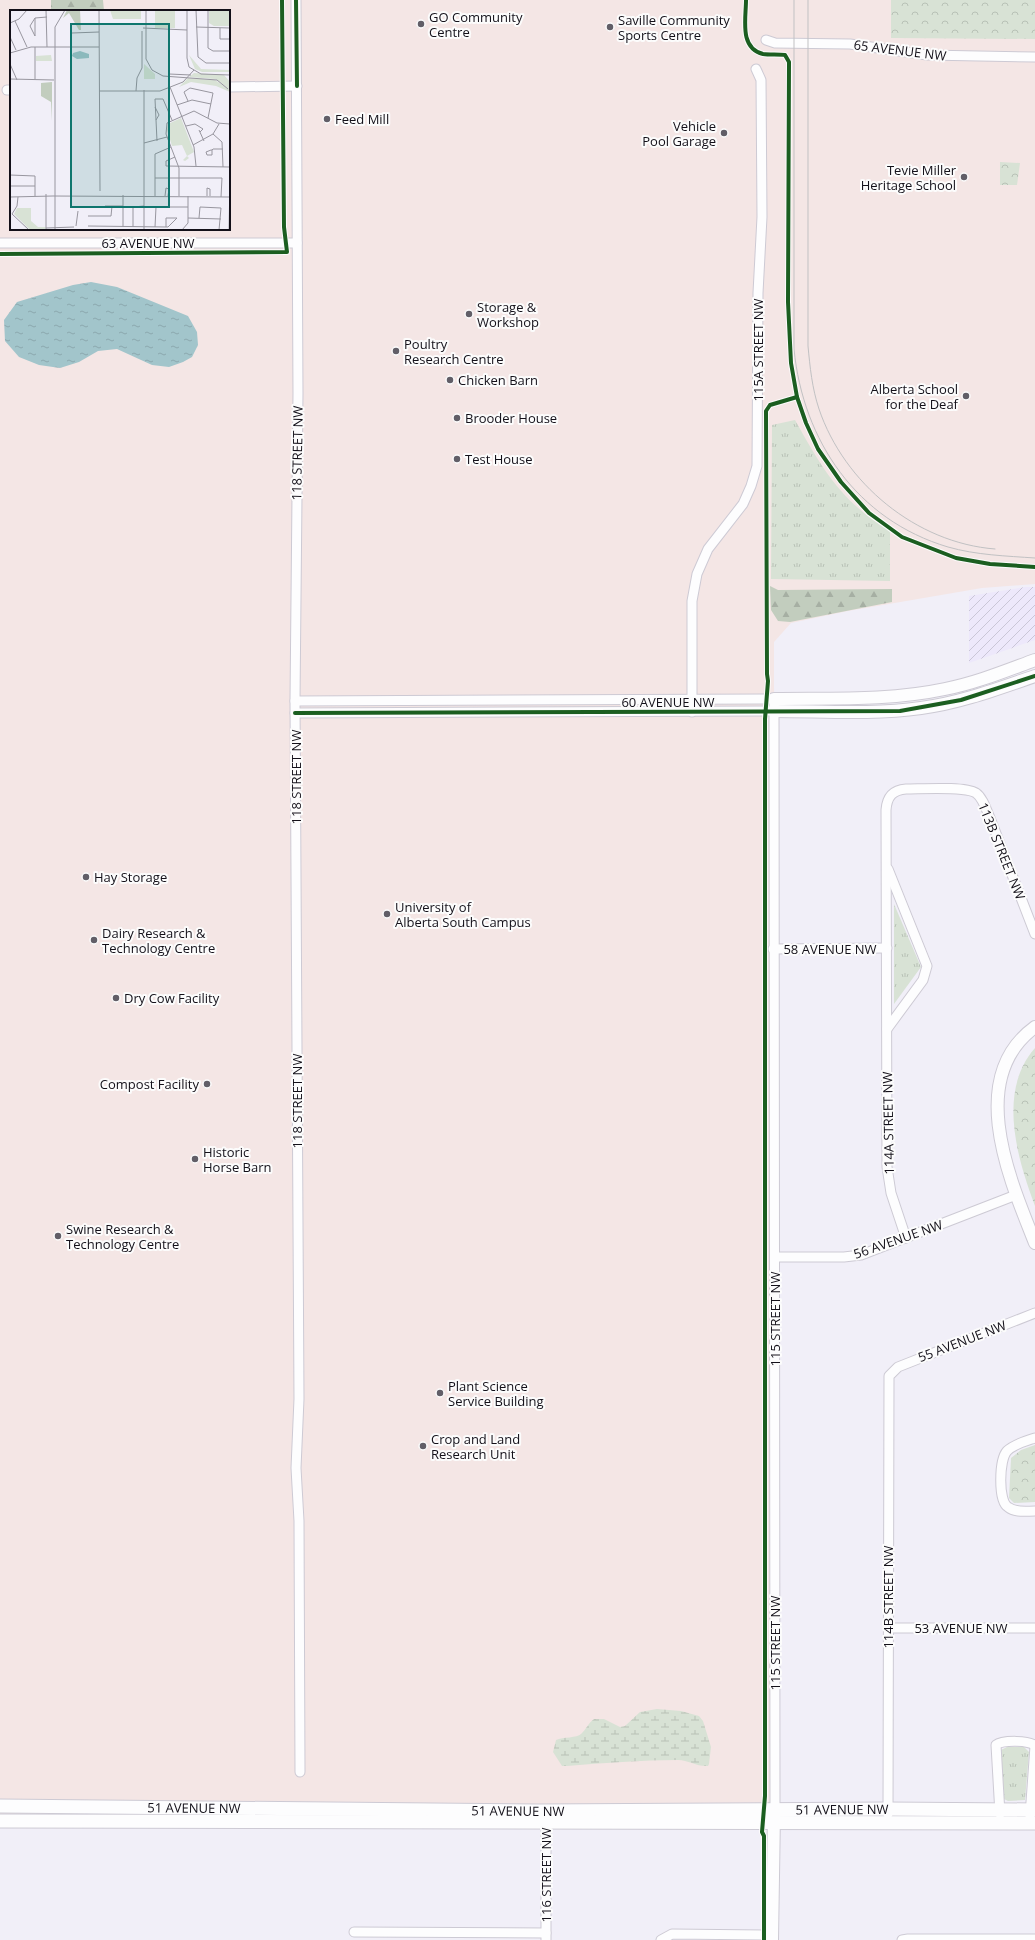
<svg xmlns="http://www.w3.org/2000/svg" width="1035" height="1940" viewBox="0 0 1035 1940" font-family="'Open Sans',sans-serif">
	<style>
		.industrial { fill: url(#industrial-furrows) }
		.education { fill: #f4e6e5; fill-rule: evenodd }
		.grass { fill: url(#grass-tufts) }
		.forest { fill: url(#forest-firs) }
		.wetland { fill: url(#wetland-marsh) }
		.park { fill: url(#park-crowns) }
		.water { fill: url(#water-ripples) }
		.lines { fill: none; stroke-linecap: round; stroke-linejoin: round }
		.minor-casing { stroke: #cdcad4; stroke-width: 11 }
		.tertiary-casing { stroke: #cdcad4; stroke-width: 14 }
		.secondary-casing { stroke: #cdcad4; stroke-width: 15 }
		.minor { stroke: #fdfdfe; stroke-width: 9 }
		.tertiary { stroke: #fdfdfe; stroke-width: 12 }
		.secondary { stroke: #fdfdfe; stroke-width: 13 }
		.tram { stroke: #c1c1c3; stroke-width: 1 }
		.cycleway-casing { stroke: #fcfcfc; stroke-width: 6 }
		.cycleway { stroke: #1b5e20; stroke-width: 4 }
		.poi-dot { fill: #615e67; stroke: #fcfcfc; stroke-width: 1.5 }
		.labels { text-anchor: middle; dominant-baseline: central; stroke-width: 4; stroke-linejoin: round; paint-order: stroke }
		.poi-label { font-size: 13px; fill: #131019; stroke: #fcfcfc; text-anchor: start }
		.street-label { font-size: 13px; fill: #131019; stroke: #fcfcfc }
		.inset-road { fill: none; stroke: #98969f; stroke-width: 1 }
		.view { fill: #0f766e; fill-opacity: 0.15; stroke: #0f766e; stroke-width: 2 }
		.inset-edge { fill: none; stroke: #131019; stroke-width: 2 }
	</style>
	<defs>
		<pattern id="industrial-furrows" width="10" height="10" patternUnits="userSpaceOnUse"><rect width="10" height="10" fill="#ede8fb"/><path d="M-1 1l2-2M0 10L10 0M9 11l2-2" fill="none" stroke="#cac6d7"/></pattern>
		<pattern id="grass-tufts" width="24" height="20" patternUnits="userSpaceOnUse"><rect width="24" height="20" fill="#d8e2d5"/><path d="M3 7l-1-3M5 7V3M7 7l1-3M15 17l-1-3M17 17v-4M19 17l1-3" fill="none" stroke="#b8c1b6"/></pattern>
		<pattern id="forest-firs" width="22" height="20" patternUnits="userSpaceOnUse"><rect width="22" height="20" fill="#c2cdbe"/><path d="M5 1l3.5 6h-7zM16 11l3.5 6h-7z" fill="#a6afa3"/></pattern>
		<pattern id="wetland-marsh" width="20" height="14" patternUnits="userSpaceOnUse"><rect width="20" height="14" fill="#d8e2d5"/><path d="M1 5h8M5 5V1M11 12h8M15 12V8" fill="none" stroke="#b8c1b6"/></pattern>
		<pattern id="park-crowns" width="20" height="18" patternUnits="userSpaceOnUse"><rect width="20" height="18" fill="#d8e2d5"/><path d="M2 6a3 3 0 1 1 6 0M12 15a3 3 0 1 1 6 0" fill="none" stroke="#b8c1b6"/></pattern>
		<pattern id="water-ripples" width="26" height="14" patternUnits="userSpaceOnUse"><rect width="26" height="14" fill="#a2c5cb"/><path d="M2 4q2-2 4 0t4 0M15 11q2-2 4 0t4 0" fill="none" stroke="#8ba8ae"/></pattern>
	</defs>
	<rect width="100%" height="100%" fill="#f1eff8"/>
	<!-- industrial -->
	<path class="industrial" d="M 1025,587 L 1035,587 L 1035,640 L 969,663 L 969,596 Z"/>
	<!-- education -->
	<path class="education" d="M 0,0 L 1035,0 L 1035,584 L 982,588 L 848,611 L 791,623 L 774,642 L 775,1809 L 546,1817 L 0,1814 ZM 11,11 L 229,11 L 229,229 L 11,229 Z"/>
	<!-- grass -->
	<g class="grass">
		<path d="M 795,420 C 822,468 841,502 890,531 L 890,581 L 771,579 L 772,425 Z"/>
		<path d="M 894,904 L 921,967 L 894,1004 Z"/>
		<path d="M 1024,1747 L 1029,1752 L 1025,1800 L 1008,1801 L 1004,1799 L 1001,1750 L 1007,1747 Z"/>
	</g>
	<!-- forest -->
	<g class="forest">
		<path d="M 51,0 L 103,0 L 104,11 L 51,11 Z"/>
		<path d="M 770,586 L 778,590 L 892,589 L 892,602 L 790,622 L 778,621 L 771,610 Z"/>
	</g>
	<!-- wetland -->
	<path class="wetland" d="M 657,1709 L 681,1711 L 699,1716 L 703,1721 L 711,1747 L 709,1764 L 708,1766 C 698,1767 688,1760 678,1760 C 641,1760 604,1763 567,1766 L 562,1766 L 553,1752 L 556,1740 C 563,1737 577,1738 581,1734 C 586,1730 588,1723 594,1719 L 604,1719 L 620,1727 L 625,1726 L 640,1712 Z"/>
	<!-- park -->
	<g class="park">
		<path d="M 891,0 L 1035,0 L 1035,39 L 891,38 Z"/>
		<path d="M 1000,162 L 1020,163 L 1017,185 L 1000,185 Z"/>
		<path d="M 1035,1048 L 1035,1206 C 1017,1158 997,1091 1035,1048 Z"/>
		<path d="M 1035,1445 L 1035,1502 L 1014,1503 L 1009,1498 L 1011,1458 L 1021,1450 Z"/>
	</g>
	<!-- water -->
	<path class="water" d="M 91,282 L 117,287 L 188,316 L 197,332 L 198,345 L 192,357 L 183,362 L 169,367 L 152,365 L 117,349 L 98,351 L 79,362 L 60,368 L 39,365 L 19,357 L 5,341 L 4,320 L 17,302 L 73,285 Z"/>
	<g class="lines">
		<!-- minor casing -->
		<g class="minor-casing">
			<g id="minor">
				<path d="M 296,0 L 298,393 L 295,701 L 299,1399 L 296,1468 L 299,1521 L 300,1772"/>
				<path d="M 766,40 L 775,43 L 850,44 L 927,55 L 1035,57"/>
				<path d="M 229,87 L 297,86"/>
				<path d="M 7,90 L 11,90"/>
				<path d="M 0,243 L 297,243"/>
				<path d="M 295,701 L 774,699 L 775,1810"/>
				<path d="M 692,712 L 692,601 L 697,574 L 708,549 L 743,504 L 751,486 L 757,466 L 758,293 L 762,217 L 761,80 L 756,69"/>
				<path d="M 295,713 L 774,711"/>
				<path d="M 773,949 L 887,948"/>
				<path d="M 887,1029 L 923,980 L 927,966 L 888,869"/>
				<path d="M 906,1238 L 891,1193 L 887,1167 L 886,810 C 887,796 893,790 906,789 C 921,789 965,786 976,793 C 983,798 986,809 990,818 L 1035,934"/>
				<path d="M 775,1257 L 844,1257 L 861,1255 L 1016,1195"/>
				<path d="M 1035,1438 C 1026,1441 1014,1444 1007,1451 C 999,1460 998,1501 1008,1507 C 1015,1513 1026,1511 1035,1511"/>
				<path d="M 888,1628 L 1035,1628"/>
				<path d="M 888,1814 L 889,1376 L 898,1367 L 1035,1313"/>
				<path d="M 1000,1814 L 996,1745 C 1002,1740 1031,1740 1035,1746"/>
				<path d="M 1030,1816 L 1035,1746"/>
				<path d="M 354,1932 L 546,1933"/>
				<path d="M 546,1940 L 546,1816"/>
				<path d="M 661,1940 L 672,1934 L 772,1935"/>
				<path d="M 902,1940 L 908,1939 L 1035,1939"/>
			</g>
		</g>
		<!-- tertiary casing -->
		<g class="tertiary-casing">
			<g id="tertiary">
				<path d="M 774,699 C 830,698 889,701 945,689 C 976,683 1005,671 1035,660"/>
				<path d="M 774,711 C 822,711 872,715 921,708 C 960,703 997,689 1035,676"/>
				<path d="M 1035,1027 C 965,1078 1010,1180 1035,1243"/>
				<path d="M 772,1940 L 774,1813"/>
			</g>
		</g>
		<!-- secondary casing -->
		<g class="secondary-casing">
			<g id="secondary">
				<path id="s1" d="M 0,1806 L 538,1811 L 888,1809 L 1035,1810"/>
				<path d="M 0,1821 L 1035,1823"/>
			</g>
		</g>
		<!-- minor -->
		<use href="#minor" class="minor"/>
		<!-- tertiary -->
		<use href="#tertiary" class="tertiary"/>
		<!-- secondary -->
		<use href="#secondary" class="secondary"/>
		<!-- tram -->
		<g class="tram">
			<path d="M 794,0 L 794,349 C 803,441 857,520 948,547 C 976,555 1006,556 1035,558"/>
			<path d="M 808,0 L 808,346 C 810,367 812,388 819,409 C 844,483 916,543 995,549"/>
		</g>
		<!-- cycleway casing -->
		<g class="cycleway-casing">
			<g id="cycleway">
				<path d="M 296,0 L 297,86"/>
				<path d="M 746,0 C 746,19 739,48 763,54 C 770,55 778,54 785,55 L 789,62 L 788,302 L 791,363 L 797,397 L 806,423 L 818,449 L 841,482 L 869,513 L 902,537 L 956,558 L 990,564 L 1035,567"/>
				<path d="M 0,254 L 287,252 L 284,227 L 282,0"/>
				<path d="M 295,713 L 900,711 L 961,700 L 1035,676"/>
				<path d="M 764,1940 L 764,1836 L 762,1832 L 765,1796 L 765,719 L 768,681 L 767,674 L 766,411 L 770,405 L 797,397"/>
			</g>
		</g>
		<!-- cycleway -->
		<use href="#cycleway" class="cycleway"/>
	</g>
	<!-- markers -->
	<g class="poi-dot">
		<circle cx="421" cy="24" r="4"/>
		<circle cx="610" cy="27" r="4"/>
		<circle cx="327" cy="119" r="4"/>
		<circle cx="724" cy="133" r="4"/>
		<circle cx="964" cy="177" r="4"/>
		<circle cx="469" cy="314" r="4"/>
		<circle cx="396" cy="351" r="4"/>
		<circle cx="450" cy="380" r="4"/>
		<circle cx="966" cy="396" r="4"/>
		<circle cx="457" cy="418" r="4"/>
		<circle cx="457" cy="459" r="4"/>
		<circle cx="86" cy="877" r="4"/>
		<circle cx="387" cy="914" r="4"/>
		<circle cx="94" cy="940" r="4"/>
		<circle cx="116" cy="998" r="4"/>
		<circle cx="207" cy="1084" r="4"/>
		<circle cx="195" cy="1159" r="4"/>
		<circle cx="58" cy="1236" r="4"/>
		<circle cx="440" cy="1393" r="4"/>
		<circle cx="423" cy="1446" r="4"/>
	</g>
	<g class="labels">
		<!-- poi labels -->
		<g class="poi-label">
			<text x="429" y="17">GO Community<tspan x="429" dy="15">Centre</tspan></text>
			<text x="618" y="20">Saville Community<tspan x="618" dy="15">Sports Centre</tspan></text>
			<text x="335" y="119">Feed Mill</text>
			<text x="716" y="126" text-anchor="end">Vehicle<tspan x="716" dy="15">Pool Garage</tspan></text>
			<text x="956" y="170" text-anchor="end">Tevie Miller<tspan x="956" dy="15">Heritage School</tspan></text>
			<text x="477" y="307">Storage &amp;<tspan x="477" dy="15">Workshop</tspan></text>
			<text x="404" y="344">Poultry<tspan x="404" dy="15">Research Centre</tspan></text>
			<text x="458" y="380">Chicken Barn</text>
			<text x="958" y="389" text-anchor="end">Alberta School<tspan x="958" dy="15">for the Deaf</tspan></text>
			<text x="465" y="418">Brooder House</text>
			<text x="465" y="459">Test House</text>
			<text x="94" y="877">Hay Storage</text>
			<text x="395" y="907">University of<tspan x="395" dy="15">Alberta South Campus</tspan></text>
			<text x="102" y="933">Dairy Research &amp;<tspan x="102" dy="15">Technology Centre</tspan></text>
			<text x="124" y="998">Dry Cow Facility</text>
			<text x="199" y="1084" text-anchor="end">Compost Facility</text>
			<text x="203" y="1152">Historic<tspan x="203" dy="15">Horse Barn</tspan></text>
			<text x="66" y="1229">Swine Research &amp;<tspan x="66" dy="15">Technology Centre</tspan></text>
			<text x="448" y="1386">Plant Science<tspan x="448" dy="15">Service Building</tspan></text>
			<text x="431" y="1439">Crop and Land<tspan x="431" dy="15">Research Unit</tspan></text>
		</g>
		<!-- street labels -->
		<g class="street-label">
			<text transform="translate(900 50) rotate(7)">65 AVENUE NW</text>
			<text x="148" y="243">63 AVENUE NW</text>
			<text transform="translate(758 350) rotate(-90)">115A STREET NW</text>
			<text transform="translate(297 453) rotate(-89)">118 STREET NW</text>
			<text x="668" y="702">60 AVENUE NW</text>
			<text transform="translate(296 777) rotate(-90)">118 STREET NW</text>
			<text transform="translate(1002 851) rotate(68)">113B STREET NW</text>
			<text x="830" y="949">58 AVENUE NW</text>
			<text transform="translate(297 1101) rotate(-90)">118 STREET NW</text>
			<text transform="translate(888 1123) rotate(-91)">114A STREET NW</text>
			<text transform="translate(898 1239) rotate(-19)">56 AVENUE NW</text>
			<text transform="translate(775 1319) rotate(-90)">115 STREET NW</text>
			<text transform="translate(962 1341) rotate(-21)">55 AVENUE NW</text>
			<text transform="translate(888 1597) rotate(-90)">114B STREET NW</text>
			<text x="961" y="1628">53 AVENUE NW</text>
			<text transform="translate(775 1643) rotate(-90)">115 STREET NW</text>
			<text stroke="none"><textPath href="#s1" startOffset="194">51 AVENUE NW</textPath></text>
			<text stroke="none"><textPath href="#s1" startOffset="842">51 AVENUE NW</textPath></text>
			<text stroke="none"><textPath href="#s1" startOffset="518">51 AVENUE NW</textPath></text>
			<text transform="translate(546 1875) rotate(-90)">116 STREET NW</text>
		</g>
	</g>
	<!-- overview -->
	<g transform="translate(10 10)">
		<rect width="220" height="220" fill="#f1eff8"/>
		<path d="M 179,45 L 191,59 L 220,60 L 220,62 L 192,62 L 185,59 ZM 134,54 L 145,64 L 145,69 L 134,69 Z" fill="#d8e2d5"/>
		<path d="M 57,0 L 70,0 L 71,20 L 69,20 L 59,3 L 53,8 ZM 42,72 L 42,111 L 41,92 L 31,86 L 31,73 Z" fill="#c2cdbe"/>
		<path d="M 100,0 L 131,0 L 131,9 L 103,9 ZM 145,0 L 165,0 L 165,18 L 145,18 ZM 199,1 L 220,1 L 220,16 L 204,16 L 199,13 ZM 41,45 L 42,51 L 26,51 L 26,46 ZM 184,63 L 214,65 L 220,72 L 220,82 L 206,76 L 181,72 L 169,77 L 178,68 L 205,70 L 219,79 L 205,69 L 179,67 ZM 171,108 L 184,142 L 177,146 L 179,148 L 175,151 L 173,150 L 177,146 L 172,135 L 162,136 L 157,120 L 158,114 ZM 7,198 L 21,198 L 21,211 L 28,217 L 36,217 L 35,220 L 20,220 L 4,204 Z" fill="#d8e2d5"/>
		<path d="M 147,0 L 155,0 L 155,14 L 147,14 ZM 157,0 L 164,0 L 164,14 L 157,14 Z" fill="#d8e2d5"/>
		<path d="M 70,41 L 79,44 L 79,48 L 67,49 L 62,46 L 63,43 Z" fill="#a2c5cb"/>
		<path class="inset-road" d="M 36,0 L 37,37M 89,0 L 90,181M 136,0 L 136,49 L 142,60 L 153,66 L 207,70 L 218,79M 177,0 L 177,48 L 179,57 L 191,64 L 220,65M 186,0 L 188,47 L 196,53 L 220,53M 198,0 L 198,38 L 203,41 L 220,41M 25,8 L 20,16 L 25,26M 25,8 L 25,26M 25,8 L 37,7M 5,11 L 17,37M 0,13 L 9,9 L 17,0M 186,17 L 220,18M 133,18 L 177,20M 210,18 L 210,29 L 220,29M 62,23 L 89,22M 0,27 L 6,40M 25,37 L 25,69M 0,43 L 21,37 L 89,37M 0,54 L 7,70M 159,64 L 181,65M 0,69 L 44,70M 160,77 L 184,137 L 186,156M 89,81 L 150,81 L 173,72 L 184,60M 126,81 L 127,68 L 132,58 L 132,21M 178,91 L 174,82 L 180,78 L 203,83 L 198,108M 167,95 L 182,90 L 201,94M 145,97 L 149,105 L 146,110M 209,114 L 203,124 L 212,132 L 213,157M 176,116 L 185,114 L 193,119 L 190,122M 189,120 L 194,131M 147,131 L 145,89 L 153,89 L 162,110M 134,133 L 157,127M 183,135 L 203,124M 202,140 L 202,145 L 197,145 L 196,142 L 201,140 L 202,140 L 203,139 L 213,139M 165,147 L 156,151 L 156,156 L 220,157M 0,165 L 25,166 L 25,186M 145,168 L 212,168 L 211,187M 0,176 L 25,176M 43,186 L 220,187M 145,186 L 145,144 L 161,137M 155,186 L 156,178 L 159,179 L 158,186M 169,186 L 169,158 L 156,124 L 157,113 L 184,101 L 207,113 L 220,114M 197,186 L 197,178 L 200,179 L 200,186M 0,187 L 43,186M 8,187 L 7,196 L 2,204 L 19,220M 95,196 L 113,196M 78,206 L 101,206 L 102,196M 178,208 L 211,209M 189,208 L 190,197 L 211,198 L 209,220M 66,216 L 68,201M 78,216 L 158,217 L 167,208M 113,217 L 113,185M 123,217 L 123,197 L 134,196M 145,217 L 146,197 L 178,197M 156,217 L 156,208 L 167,208M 36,218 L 64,217M 36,220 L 36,184M 45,220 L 45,17 L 55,0M 134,220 L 134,80M 172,220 L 178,213 L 178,186M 190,220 L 210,220M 219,220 L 220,171"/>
		<path class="view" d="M 61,14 L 159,14 L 159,197 L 61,197 Z"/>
		<rect width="220" height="220" class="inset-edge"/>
	</g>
</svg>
